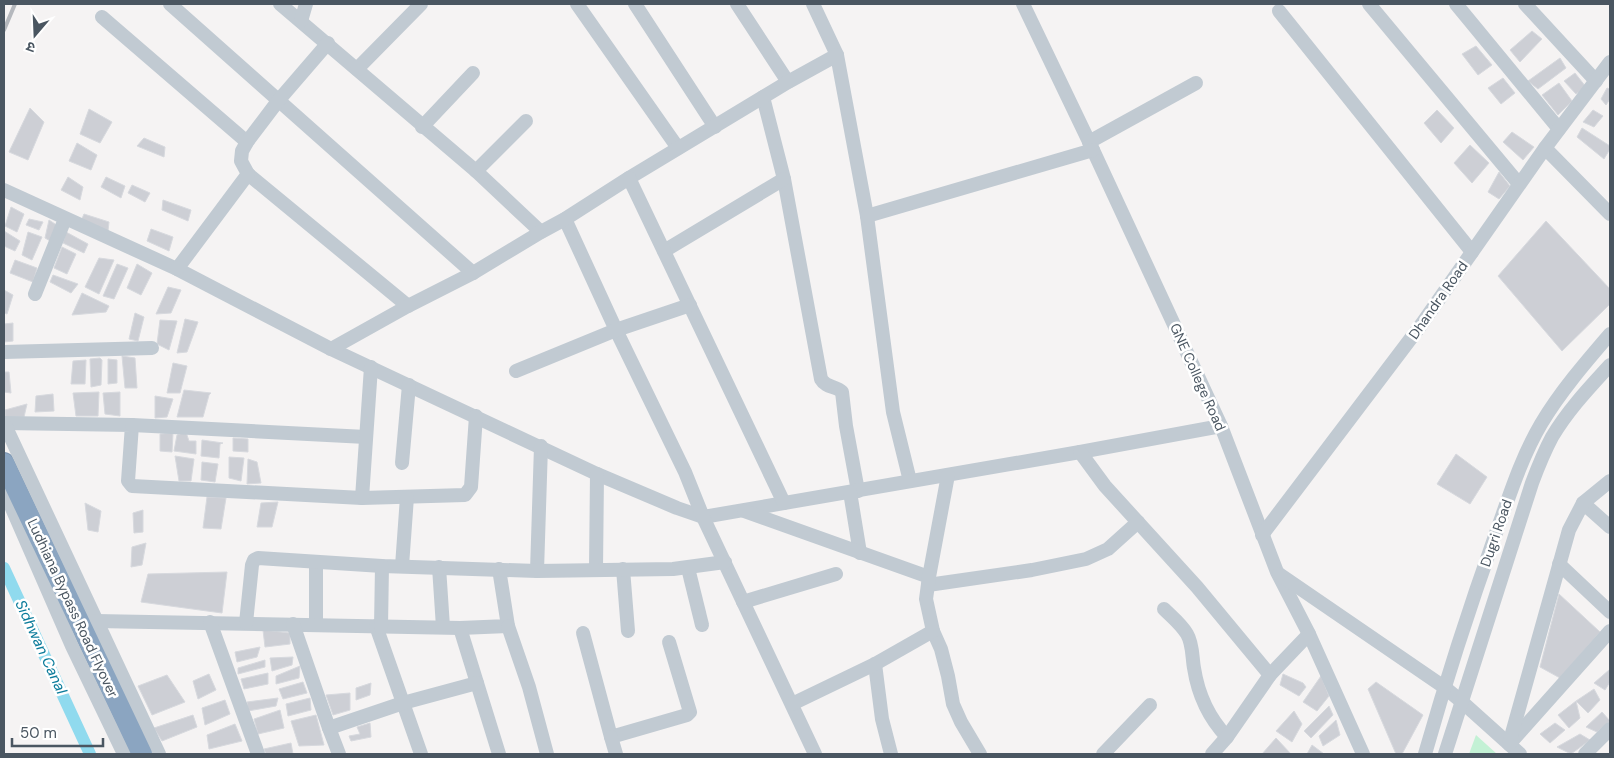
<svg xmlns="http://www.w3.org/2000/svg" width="1614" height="758" viewBox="0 0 1614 758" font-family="'DM Sans','Noto Sans Devanagari',sans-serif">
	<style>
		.green { fill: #c3f1d5 }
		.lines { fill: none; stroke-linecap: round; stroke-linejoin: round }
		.canal { stroke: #90daee; stroke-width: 12 }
		.building { fill: #cdcfd5; stroke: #d7d9de }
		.highway-casing { stroke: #7690ad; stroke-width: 22 }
		.minor { stroke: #c1cad2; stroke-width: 14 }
		.highway { stroke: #8ba5c1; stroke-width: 20 }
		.rail { stroke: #b5b8bd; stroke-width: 4 }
		.labels { text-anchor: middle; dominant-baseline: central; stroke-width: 5; stroke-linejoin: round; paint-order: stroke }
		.street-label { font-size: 14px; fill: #4a5661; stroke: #fff }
		.water-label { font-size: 15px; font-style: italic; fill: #0c7c9b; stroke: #fff }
	</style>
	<rect width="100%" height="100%" fill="#f5f3f3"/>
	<!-- green -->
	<path class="green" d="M 1476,735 L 1497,754 L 1469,754 Z"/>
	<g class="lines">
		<!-- canal -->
		<path class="canal" d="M 4,568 L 90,754"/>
	</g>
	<!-- building -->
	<g class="building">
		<path d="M 1532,31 L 1542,39 L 1520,62 L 1510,50 Z"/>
		<path d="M 1476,46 L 1492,65 L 1478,75 L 1462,54 Z"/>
		<path d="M 1560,58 L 1566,68 L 1538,89 L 1528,81 Z"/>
		<path d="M 1575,73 L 1586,87 L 1576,94 L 1564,81 Z"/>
		<path d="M 1503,78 L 1515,93 L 1501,104 L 1488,88 Z"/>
		<path d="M 1559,83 L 1572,101 L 1558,115 L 1542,95 Z"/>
		<path d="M 1607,88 L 1610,89 L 1610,99 L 1606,105 L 1601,99 Z"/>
		<path d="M 30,108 L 44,122 L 28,160 L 9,152 Z"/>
		<path d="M 89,109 L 112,122 L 100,143 L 80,134 Z"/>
		<path d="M 1437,110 L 1454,128 L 1441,143 L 1424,123 Z"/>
		<path d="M 1593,110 L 1603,116 L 1594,127 L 1583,122 Z"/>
		<path d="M 1582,128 L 1610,146 L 1610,149 L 1604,159 L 1577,137 Z"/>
		<path d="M 1512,132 L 1534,147 L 1523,160 L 1503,142 Z"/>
		<path d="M 144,138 L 165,147 L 164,157 L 137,146 Z"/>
		<path d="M 77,143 L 97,155 L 91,170 L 69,161 Z"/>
		<path d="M 1470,145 L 1489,163 L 1472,183 L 1454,163 Z"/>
		<path d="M 1499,172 L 1510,186 L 1499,199 L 1488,192 Z"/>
		<path d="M 68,177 L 83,187 L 80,200 L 61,190 Z"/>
		<path d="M 106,177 L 125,186 L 121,198 L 101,187 Z"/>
		<path d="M 132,185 L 150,193 L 145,202 L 128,193 Z"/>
		<path d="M 163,200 L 191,210 L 188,221 L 162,210 Z"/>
		<path d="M 11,207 L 24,214 L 17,232 L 5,226 Z"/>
		<path d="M 84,214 L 109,222 L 108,231 L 81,221 Z"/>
		<path d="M 29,219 L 43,222 L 39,230 L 26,225 Z"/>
		<path d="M 49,220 L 58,226 L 52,242 L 45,238 Z"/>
		<path d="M 1546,221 L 1610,289 L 1610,304 L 1562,351 L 1498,276 Z"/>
		<path d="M 151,229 L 173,237 L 169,251 L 147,241 Z"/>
		<path d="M 4,231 L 20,241 L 15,251 L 4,246 Z"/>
		<path d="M 28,232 L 42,237 L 32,260 L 22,255 Z"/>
		<path d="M 66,232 L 88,244 L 84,253 L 63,243 Z"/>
		<path d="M 62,247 L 76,254 L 67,274 L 54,268 Z"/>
		<path d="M 99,258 L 114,260 L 99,294 L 85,287 Z"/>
		<path d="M 15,260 L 37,268 L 33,282 L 10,273 Z"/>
		<path d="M 117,264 L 128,268 L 114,299 L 103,296 Z"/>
		<path d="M 137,264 L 152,273 L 141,295 L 127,288 Z"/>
		<path d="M 53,275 L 78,284 L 71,293 L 50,282 Z"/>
		<path d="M 168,287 L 181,290 L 171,313 L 156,314 Z"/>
		<path d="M 4,290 L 13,295 L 7,314 L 4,313 Z"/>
		<path d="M 82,293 L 109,306 L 106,312 L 72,315 Z"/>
		<path d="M 135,313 L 144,317 L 138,341 L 129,339 Z"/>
		<path d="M 185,319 L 198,322 L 187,352 L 177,353 Z"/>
		<path d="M 160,320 L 177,321 L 169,350 L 157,344 Z"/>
		<path d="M 13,323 L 13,341 L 4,342 L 4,324 Z"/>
		<path d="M 122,356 L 135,358 L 137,388 L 125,388 Z"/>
		<path d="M 100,358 L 102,360 L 101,385 L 91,387 L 90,359 Z"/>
		<path d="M 108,359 L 117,360 L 117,383 L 108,384 Z"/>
		<path d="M 86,360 L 85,384 L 71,384 L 73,361 Z"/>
		<path d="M 173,363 L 187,366 L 180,393 L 167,393 Z"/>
		<path d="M 4,372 L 9,372 L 11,393 L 4,392 Z"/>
		<path d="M 184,390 L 211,393 L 209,395 L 203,417 L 177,417 Z"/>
		<path d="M 99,392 L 98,416 L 76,416 L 73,393 Z"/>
		<path d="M 120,392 L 120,416 L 105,414 L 103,393 Z"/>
		<path d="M 53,394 L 54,411 L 35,412 L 36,396 Z"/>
		<path d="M 155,396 L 173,399 L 167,417 L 155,418 Z"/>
		<path d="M 27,404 L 24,417 L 5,417 L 5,410 Z"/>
		<path d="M 186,432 L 189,441 L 196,441 L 196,454 L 174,451 L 177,435 Z"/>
		<path d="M 173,433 L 172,452 L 160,451 L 160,434 Z"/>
		<path d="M 233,438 L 248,439 L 248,452 L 233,451 Z"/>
		<path d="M 202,440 L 223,443 L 220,444 L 219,458 L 201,456 Z"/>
		<path d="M 1456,454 L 1487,477 L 1470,504 L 1437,484 Z"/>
		<path d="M 175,456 L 194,459 L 191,481 L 179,481 Z"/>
		<path d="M 229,457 L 244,458 L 241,481 L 229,478 Z"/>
		<path d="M 248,459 L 257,462 L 261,483 L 247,484 Z"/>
		<path d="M 202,462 L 218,464 L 215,482 L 201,480 Z"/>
		<path d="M 207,497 L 226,498 L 221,529 L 203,528 Z"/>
		<path d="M 278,502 L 272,527 L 257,527 L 261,503 Z"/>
		<path d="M 85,503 L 101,511 L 98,532 L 88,530 Z"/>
		<path d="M 143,510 L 143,532 L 134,533 L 133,513 Z"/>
		<path d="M 146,543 L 142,565 L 131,567 L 132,547 Z"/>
		<path d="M 227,572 L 222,613 L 141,602 L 148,574 Z"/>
		<path d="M 1559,594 L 1600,632 L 1560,678 L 1540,667 Z"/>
		<path d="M 263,630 L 290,633 L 290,644 L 265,647 Z"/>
		<path d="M 260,647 L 257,657 L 237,662 L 235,652 Z"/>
		<path d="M 293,657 L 292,665 L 272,671 L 270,658 Z"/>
		<path d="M 265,660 L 265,667 L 238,674 L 238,668 Z"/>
		<path d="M 300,666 L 299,678 L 276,684 L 276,676 Z"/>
		<path d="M 1609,670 L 1610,672 L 1610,682 L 1605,690 L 1594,683 Z"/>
		<path d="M 268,673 L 268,684 L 244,689 L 241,679 Z"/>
		<path d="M 209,674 L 216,690 L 198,699 L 193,681 Z"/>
		<path d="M 1283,674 L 1303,683 L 1306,687 L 1299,696 L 1280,685 Z"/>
		<path d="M 167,675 L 185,702 L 152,715 L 138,686 Z"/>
		<path d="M 1321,676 L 1329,696 L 1317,711 L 1303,702 Z"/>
		<path d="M 303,682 L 307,693 L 283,699 L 279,689 Z"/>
		<path d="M 1376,682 L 1423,715 L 1402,754 L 1396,754 L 1368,689 Z"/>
		<path d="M 371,683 L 370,695 L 356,700 L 356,688 Z"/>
		<path d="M 1594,689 L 1600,700 L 1588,713 L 1576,701 Z"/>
		<path d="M 350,693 L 350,710 L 333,715 L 326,695 Z"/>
		<path d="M 278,698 L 276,706 L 248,711 L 247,702 Z"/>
		<path d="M 310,698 L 311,710 L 288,716 L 286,704 Z"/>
		<path d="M 225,700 L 230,714 L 205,725 L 202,708 Z"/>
		<path d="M 1576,701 L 1580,718 L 1569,728 L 1558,715 Z"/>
		<path d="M 1329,706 L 1333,715 L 1311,738 L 1304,731 Z"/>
		<path d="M 280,710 L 284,728 L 258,734 L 254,719 Z"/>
		<path d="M 1294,711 L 1302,724 L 1292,742 L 1276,731 Z"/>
		<path d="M 1602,712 L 1610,721 L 1597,732 L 1586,727 Z"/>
		<path d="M 193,715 L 197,727 L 162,741 L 154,728 Z"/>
		<path d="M 316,715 L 324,745 L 299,746 L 291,721 Z"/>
		<path d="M 1336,720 L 1340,735 L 1323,746 L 1319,736 Z"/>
		<path d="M 370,723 L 371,737 L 351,741 L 349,736 L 360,734 L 357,727 Z"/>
		<path d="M 1555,723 L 1565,730 L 1550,743 L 1540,734 Z"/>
		<path d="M 235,724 L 242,741 L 209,749 L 207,735 Z"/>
		<path d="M 1580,734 L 1590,740 L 1571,754 L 1557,747 Z"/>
		<path d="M 1276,738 L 1291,754 L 1262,754 Z"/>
		<path d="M 291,743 L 293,754 L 266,754 L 264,749 Z"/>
		<path d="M 1312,745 L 1324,754 L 1307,754 Z"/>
	</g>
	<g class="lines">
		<!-- highway casing -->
		<g class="highway-casing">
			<path id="highway" d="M 4,463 L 142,754"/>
		</g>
		<!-- minor -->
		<g class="minor">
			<path d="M 170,4 L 473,273"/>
			<path d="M 280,4 L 476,171 L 541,232"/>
			<path d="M 577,4 L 678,148"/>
			<path d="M 635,4 L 715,127"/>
			<path d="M 737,4 L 788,82"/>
			<path d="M 813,4 L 837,55"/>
			<path d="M 1023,4 L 1093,150 L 1221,426 L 1277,572 L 1309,634 L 1363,754"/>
			<path d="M 1369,4 L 1519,184"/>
			<path d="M 1456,4 L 1559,129"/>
			<path d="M 1525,4 L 1596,81"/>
			<path d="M 1279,11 L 1472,252"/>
			<path d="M 102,17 L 247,142"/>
			<path d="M 301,21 L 306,4"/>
			<path d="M 357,69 L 421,4"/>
			<path d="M 763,97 L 784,179 L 821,379 C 826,388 836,386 842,392 L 846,426 L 858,491"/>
			<path d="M 422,127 L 473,73"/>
			<path d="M 1089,142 L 1196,83"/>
			<path d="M 1545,148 L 1610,214"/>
			<path d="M 476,171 L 526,121"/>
			<path d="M 248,174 L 408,306"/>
			<path d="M 629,178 L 788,82 L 837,55 L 867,216 L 893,412 L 910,481"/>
			<path d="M 4,190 L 177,269 L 331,349 L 597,474 L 677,508 L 703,517 L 1080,452 L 1221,426"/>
			<path d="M 867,216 L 1093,150"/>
			<path d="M 565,219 L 616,330 L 685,472 L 703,517 L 815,754"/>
			<path d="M 664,251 L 784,179"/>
			<path d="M 177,269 L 248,174 L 241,161 L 242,151 L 247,142 L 278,101 L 328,43"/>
			<path d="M 35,294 L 65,219"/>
			<path d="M 331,349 L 408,306 L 473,273 L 541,232 L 565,219 L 629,178 L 784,503"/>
			<path d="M 4,352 L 152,348"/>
			<path d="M 516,371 L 616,330 L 690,305"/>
			<path d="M 4,423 L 132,425 L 128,481 L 132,486 L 362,498 L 465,495 L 471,487 L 476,416"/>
			<path d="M 4,423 L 159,754"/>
			<path d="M 132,425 L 366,437"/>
			<path d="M 1080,452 L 1105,486 L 1197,587 L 1270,675 L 1309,634"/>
			<path d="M 402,463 L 409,385"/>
			<path d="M 4,490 L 72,646 L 124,754"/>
			<path d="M 850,492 L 860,553"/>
			<path d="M 362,498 L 371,367"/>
			<path d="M 1583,503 L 1610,527"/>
			<path d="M 744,511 L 929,577"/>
			<path d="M 1262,535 L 1421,325 L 1545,148 L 1610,62"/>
			<path d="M 316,562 L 316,625"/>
			<path d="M 1559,564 L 1610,612"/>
			<path d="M 402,566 L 407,497"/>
			<path d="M 439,567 L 443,627"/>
			<path d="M 688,568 L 702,625"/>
			<path d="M 623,569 L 628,631"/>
			<path d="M 596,570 L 597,474"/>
			<path d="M 537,571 L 541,446"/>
			<path d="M 1279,574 L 1444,687 L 1461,701 L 1520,754"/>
			<path d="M 928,585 L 1032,570 L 1086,559 L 1108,549 L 1138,522"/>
			<path d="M 743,602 L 836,574"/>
			<path d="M 1164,609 C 1172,617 1181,624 1187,634 C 1193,644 1192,657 1194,668 C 1198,694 1209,718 1227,737"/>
			<path d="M 96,621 L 460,628 L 508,626 L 499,569"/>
			<path d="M 210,622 L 258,754"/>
			<path d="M 246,623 L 252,565 L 254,560 L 258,558 L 382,566 L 537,571 L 673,569 L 725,562"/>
			<path d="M 293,624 L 329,728 L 339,754"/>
			<path d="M 376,626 L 421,754"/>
			<path d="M 508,626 L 529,687 L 547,754"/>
			<path d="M 381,627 L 382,566"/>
			<path d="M 460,628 L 499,754"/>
			<path d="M 933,631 L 941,649 L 948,676 L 953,704 L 961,722 L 980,754"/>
			<path d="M 583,633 L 611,737 L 687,715 L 690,712 L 669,642"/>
			<path d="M 875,664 L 882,719 L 891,754"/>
			<path d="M 792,704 L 875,664 L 933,631 L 926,599 L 929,577 L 948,475"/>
			<path d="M 329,728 L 403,703 L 477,683"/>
			<path d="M 611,737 L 616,754"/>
			<path d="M 1511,742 L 1610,631"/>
			<path d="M 1509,744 L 1569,530 L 1583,503 L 1610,481"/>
			<path d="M 1103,754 L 1150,705"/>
			<path d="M 1212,754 L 1227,737 L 1270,675"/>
			<path d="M 1425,754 C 1446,680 1470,606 1496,533 C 1509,497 1521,458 1541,424 C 1560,392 1585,363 1610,334"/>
			<path d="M 1445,754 L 1532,483 C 1538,467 1544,452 1552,437 C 1568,410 1589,388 1610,365"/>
			<path d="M 1585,754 L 1610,729"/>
		</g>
		<!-- highway -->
		<use href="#highway" class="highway"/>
		<!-- rail -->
		<path class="rail" d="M 4,30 L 15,4"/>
	</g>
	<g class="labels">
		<!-- street labels -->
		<g class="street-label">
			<text transform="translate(1438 300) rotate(-55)">Dhandra Road</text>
			<text transform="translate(1198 377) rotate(66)">GNE College Road</text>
			<text transform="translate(1496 533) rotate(-71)">Dugri Road</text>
			<text transform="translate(73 608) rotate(65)">Ludhiana Bypass Road Flyover</text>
		</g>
		<!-- water labels -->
		<g class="water-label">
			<text transform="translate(41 647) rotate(65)">Sidhwan Canal</text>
		</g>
	</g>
	<!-- border -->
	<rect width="1614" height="758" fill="none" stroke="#4a5661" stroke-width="10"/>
	<!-- north arrow -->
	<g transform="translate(35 35) rotate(199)" stroke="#ffffff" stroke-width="4" paint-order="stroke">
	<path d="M0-4L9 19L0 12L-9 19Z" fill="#4a5661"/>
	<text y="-8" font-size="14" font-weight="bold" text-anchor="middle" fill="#4a5661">उ</text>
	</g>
	<!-- scale -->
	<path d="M12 738v8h91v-8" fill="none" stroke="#4a5661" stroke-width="2.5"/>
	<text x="20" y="738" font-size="15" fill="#4a5661" stroke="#ffffff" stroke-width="4" paint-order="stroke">50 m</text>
</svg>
